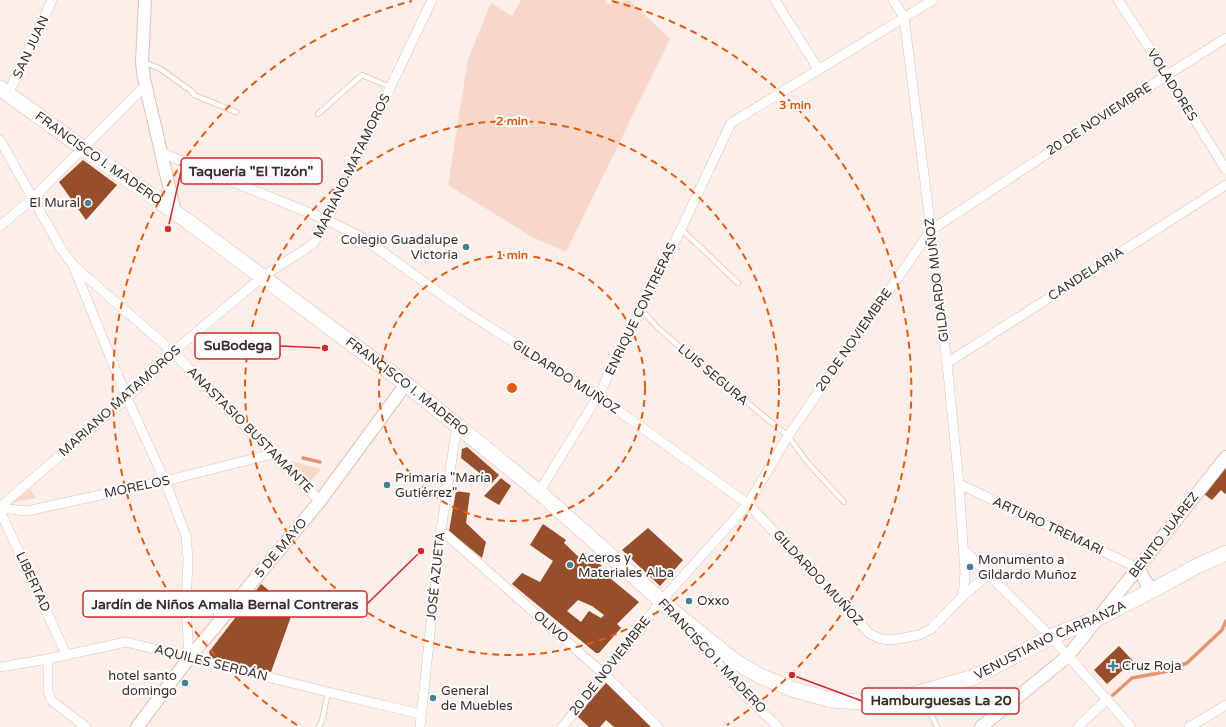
<svg xmlns="http://www.w3.org/2000/svg" width="1226" height="727" viewBox="0 0 1226 727" font-family="'Varela Round',sans-serif">
	<style>
		.green { fill: #f7d7c9 }
		.lines { fill: none; stroke-linecap: round; stroke-linejoin: round }
		.stream { stroke: #e59571; stroke-width: 3.5 }
		.building { fill: #974e2b; fill-rule: evenodd }
		.service-casing { stroke: #e2c0b2; stroke-width: 6 }
		.minor-casing { stroke: #e2c0b2; stroke-width: 10 }
		.tertiary-casing { stroke: #e2c0b2; stroke-width: 14 }
		.primary-casing { stroke: #e2c0b2; stroke-width: 16 }
		.service { stroke: #fff; stroke-width: 4.5 }
		.minor { stroke: #fff; stroke-width: 9 }
		.tertiary { stroke: #fff; stroke-width: 12 }
		.primary { stroke: #fff; stroke-width: 15 }
		.ring { fill: none; stroke: #e8590c; stroke-width: 2; stroke-dasharray: 7 5 }
		.poi-dot { fill: #428495; stroke: #fefefe; stroke-width: 1.5 }
		.labels { text-anchor: middle; dominant-baseline: central; stroke-width: 4; stroke-linejoin: round; paint-order: stroke }
		.street-label { font-size: 13px; fill: #3a2d27; stroke: #fefefe }
		.poi-label { font-size: 13px; fill: #3a2d27; stroke: #fefefe; text-anchor: start }
		.centre { fill: #e8590c; stroke: #fefefe; stroke-width: 2 }
		.ring-label { font-size: 12px; text-anchor: middle; font-weight: bold; fill: #e8590c; stroke: #fefefe; stroke-width: 4; stroke-linejoin: round; paint-order: stroke }
		.leader { fill: none; stroke: #d62828; stroke-width: 1.5 }
		.callout-dot { fill: #d62828; stroke: #fefefe; stroke-width: 1.5 }
		.callout { fill: #fefefe; stroke: #d62828; stroke-width: 1.5 }
		.callout-label { font-size: 14px; text-anchor: middle; font-weight: bold; fill: #3a2d27 }
	</style>
	<rect width="100%" height="100%" fill="#fceee8"/>
	<!-- green -->
	<g class="green">
		<path d="M 521,0 L 605,0 L 607,4 L 629,0 L 670,39 L 566,252 L 530,236 L 448,185 L 468,59 L 491,3 L 512,16 Z"/>
		<path d="M 290,461 L 321,469 L 311,481 Z"/>
		<path d="M 27,485 L 36,498 L 14,502 L 12,498 Z"/>
	</g>
	<g class="lines">
		<!-- stream -->
		<g class="stream">
			<path d="M 303,458 L 320,462"/>
			<path d="M 1113,695 L 1132,678 L 1164,672 L 1187,663 L 1222,630 L 1226,621"/>
		</g>
	</g>
	<!-- building -->
	<g class="building">
		<path d="M 83,160 L 117,185 L 86,220 L 59,182 Z"/>
		<path d="M 467,447 L 499,475 L 492,483 L 461,458 L 462,449 Z"/>
		<path d="M 1226,465 L 1226,493 L 1225,494 L 1221,490 L 1212,500 L 1204,494 Z"/>
		<path d="M 501,478 L 511,486 L 499,505 L 484,496 Z"/>
		<path d="M 456,491 L 470,493 L 466,523 L 486,542 L 482,558 L 449,531 Z"/>
		<path d="M 543,524 L 566,540 L 564,543 L 587,565 L 593,559 L 602,566 L 599,569 L 639,602 L 617,624 L 621,628 L 599,653 L 596,653 L 512,584 L 522,573 L 540,582 L 553,561 L 530,545 ZM 578,600 L 592,606 L 604,615 L 601,618 L 589,611 L 581,622 L 567,611 Z"/>
		<path d="M 648,528 L 683,560 L 660,586 L 622,550 Z"/>
		<path d="M 261,584 L 293,611 L 271,672 L 211,658 L 209,652 Z"/>
		<path d="M 1119,646 L 1133,661 L 1107,684 L 1094,670 Z"/>
		<path d="M 606,683 L 607,683 L 651,727 L 614,727 L 606,720 L 600,727 L 589,727 L 577,716 Z"/>
	</g>
	<g class="lines">
		<!-- service casing -->
		<g class="service-casing">
			<g id="service">
				<path d="M 143,62 L 159,68 L 190,90 L 194,95 L 236,112"/>
				<path d="M 318,114 L 362,75 L 390,87"/>
				<path d="M 681,229 L 738,283"/>
				<path d="M 641,309 L 658,328 L 688,354 L 788,436 L 808,463 L 844,502"/>
				<path d="M 931,714 L 937,727"/>
				<path d="M 319,727 L 322,721 L 328,692"/>
			</g>
		</g>
		<!-- minor casing -->
		<g class="minor-casing">
			<g id="minor">
				<path d="M 775,0 L 818,69"/>
				<path d="M 1118,0 L 1167,75 L 1226,170"/>
				<path d="M 8,94 L 52,0"/>
				<path d="M 0,140 L 60,247 L 73,265 L 127,398 L 165,481 L 186,536 L 188,559 L 186,605 L 189,658"/>
				<path d="M 162,153 L 327,220 L 363,238 L 463,310 L 598,396 L 748,504 L 870,634 L 881,639 L 892,640 L 919,635 L 931,629 L 963,596 L 965,574 L 959,484 L 947,363 L 931,230 L 904,17 L 893,0"/>
				<path d="M 0,226 L 32,199 L 145,86"/>
				<path d="M 74,266 L 173,352 L 272,454 L 320,501"/>
				<path d="M 947,363 L 1226,185"/>
				<path d="M 959,484 L 1138,568"/>
				<path d="M 539,492 L 598,396 L 681,229 L 731,123 L 933,0"/>
				<path d="M 0,507 L 127,398 L 173,352 L 262,277 L 313,244 L 327,220 L 432,0"/>
				<path d="M 0,508 L 27,511 L 165,481 L 272,454"/>
				<path d="M 0,511 L 66,654"/>
				<path d="M 441,530 L 605,675 L 658,727"/>
				<path d="M 964,550 L 1051,637 L 1131,727"/>
				<path d="M 963,596 L 989,574"/>
				<path d="M 693,634 L 742,692 L 778,727"/>
				<path d="M 48,659 L 48,692 L 52,701 L 86,727"/>
				<path d="M 0,667 L 48,659 L 126,642 L 328,692 L 420,714"/>
				<path d="M 420,727 L 441,530 L 457,425"/>
				<path d="M 562,727 L 605,675 L 661,601 L 748,504 L 788,436 L 931,230 L 1167,75 L 1226,38"/>
				<path d="M 1078,727 L 1107,699"/>
				<path d="M 1189,727 L 1226,705"/>
			</g>
		</g>
		<!-- tertiary casing -->
		<g class="tertiary-casing">
			<g id="tertiary">
				<path d="M 145,0 L 142,62 L 144,79 L 175,212"/>
				<path d="M 1138,568 L 1147,584 L 1155,589"/>
				<path d="M 137,727 L 189,658 L 320,501 L 406,384"/>
				<path d="M 981,727 L 1068,656 L 1226,457"/>
			</g>
		</g>
		<!-- primary casing -->
		<g class="primary-casing">
			<g id="primary">
				<path id="s1" d="M 0,88 L 84,149 L 175,212 L 406,384 L 539,492 L 675,613 L 736,662 L 762,677 L 795,690 L 832,700 L 861,702 L 894,700 L 974,677 L 1051,637 L 1100,617 L 1155,589 L 1197,566 L 1226,553"/>
			</g>
		</g>
		<!-- service -->
		<use href="#service" class="service"/>
		<!-- minor -->
		<use href="#minor" class="minor"/>
		<!-- tertiary -->
		<use href="#tertiary" class="tertiary"/>
		<!-- primary -->
		<use href="#primary" class="primary"/>
	</g>
	<!-- distance rings -->
	<g class="ring">
		<circle cx="512" cy="388" r="133"/>
		<circle cx="512" cy="388" r="267"/>
		<path d="M297 725A400 400 0 0 1 412 1M612 1A400 400 0 0 1 727 725"/>
	</g>
	<!-- markers -->
	<g class="poi-dot">
		<circle cx="88" cy="203" r="4"/>
		<circle cx="466" cy="247" r="4"/>
		<circle cx="387" cy="485" r="4"/>
		<circle cx="570" cy="565" r="4"/>
		<circle cx="970" cy="567" r="4"/>
		<circle cx="689" cy="601" r="4"/>
		<path d="M1111 660h4v4h4v4h-4v4h-4v-4h-4v-4h4z"/>
		<circle cx="185" cy="683" r="4"/>
		<circle cx="433" cy="698" r="4"/>
	</g>
	<g class="labels">
		<!-- street labels -->
		<g class="street-label">
			<text transform="translate(31 47) rotate(-65)">SAN JUAN</text>
			<text transform="translate(1172 85) rotate(58)">VOLADORES</text>
			<text transform="translate(1099 119) rotate(-33)">20 DE NOVIEMBRE</text>
			<text stroke="none"><textPath href="#s1" startOffset="121">FRANCISCO I. MADERO</textPath></text>
			<text transform="translate(352 166) rotate(-64)">MARIANO MATAMOROS</text>
			<text transform="translate(1086 274) rotate(-33)">CANDELARIA</text>
			<text transform="translate(937 280) rotate(-97)">GILDARDO MUÑOZ</text>
			<text transform="translate(641 309) rotate(-64)">ENRIQUE CONTRERAS</text>
			<text transform="translate(854 340) rotate(-55)">20 DE NOVIEMBRE</text>
			<text transform="translate(713 375) rotate(40)">LUIS SEGURA</text>
			<text transform="translate(566 377) rotate(33)">GILDARDO MUÑOZ</text>
			<text stroke="none"><textPath href="#s1" startOffset="505">FRANCISCO I. MADERO</textPath></text>
			<text transform="translate(120 401) rotate(-42)">MARIANO MATAMOROS</text>
			<text transform="translate(250 430) rotate(45)">ANASTASIO BUSTAMANTE</text>
			<text transform="translate(137 487) rotate(-12)">MORELOS</text>
			<text transform="translate(1048 526) rotate(25)">ARTURO TREMARI</text>
			<text transform="translate(1164 535) rotate(-52)">BENITO JUÁREZ</text>
			<text transform="translate(281 548) rotate(-50)">5 DE MAYO</text>
			<text transform="translate(436 576) rotate(-84)">JOSÉ AZUETA</text>
			<text transform="translate(818 578) rotate(47)">GILDARDO MUÑOZ</text>
			<text transform="translate(33 582) rotate(65)">LIBERTAD</text>
			<text transform="translate(551 627) rotate(41)">OLIVO</text>
			<text stroke="none"><textPath href="#s1" startOffset="1268">VENUSTIANO CARRANZA</textPath></text>
			<text transform="translate(712 656) rotate(47)">FRANCISCO I. MADERO</text>
			<text transform="translate(211 663) rotate(14)">AQUILES SERDÁN</text>
			<text transform="translate(610 666) rotate(-52)">20 DE NOVIEMBRE</text>
		</g>
		<!-- poi labels -->
		<g class="poi-label">
			<text x="80" y="203" text-anchor="end">El Mural</text>
			<text x="458" y="240" text-anchor="end">Colegio Guadalupe<tspan x="458" dy="15">Victoria</tspan></text>
			<text x="395" y="478">Primaria "María<tspan x="395" dy="15">Gutiérrez"</tspan></text>
			<text x="578" y="558">Aceros y<tspan x="578" dy="15">Materiales Alba</tspan></text>
			<text x="978" y="560">Monumento a<tspan x="978" dy="15">Gildardo Muñoz</tspan></text>
			<text x="697" y="601">Oxxo</text>
			<text x="1122" y="666">Cruz Roja</text>
			<text x="177" y="676" text-anchor="end">hotel santo<tspan x="177" dy="15">domingo</tspan></text>
			<text x="441" y="691">General<tspan x="441" dy="15">de Muebles</tspan></text>
		</g>
	</g>
	<circle cx="512" cy="388" r="6" class="centre"/>
	<g class="ring-label">
		<text x="795" y="109">3 min</text>
		<text x="512" y="125">2 min</text>
		<text x="512" y="259">1 min</text>
	</g>
	<!-- callouts -->
	<path class="leader" d="M168 229L181 171M325 348L280 346M421 551L367 604M792 675L862 701"/>
	<g class="callout-dot">
		<circle cx="168" cy="229" r="4"/>
		<circle cx="325" cy="348" r="4"/>
		<circle cx="421" cy="551" r="4"/>
		<circle cx="792" cy="675" r="4"/>
	</g>
	<g class="callout">
		<rect x="181" y="158" width="141" height="26" rx="4"/>
		<rect x="195" y="333" width="85" height="26" rx="4"/>
		<rect x="83" y="591" width="284" height="26" rx="4"/>
		<rect x="862" y="688" width="157" height="26" rx="4"/>
	</g>
	<g class="callout-label">
		<text x="251" y="176">Taquería "El Tizón"</text>
		<text x="238" y="350">SuBodega</text>
		<text x="225" y="609">Jardín de Niños Amalia Bernal Contreras</text>
		<text x="941" y="705">Hamburguesas La 20</text>
	</g>
</svg>
